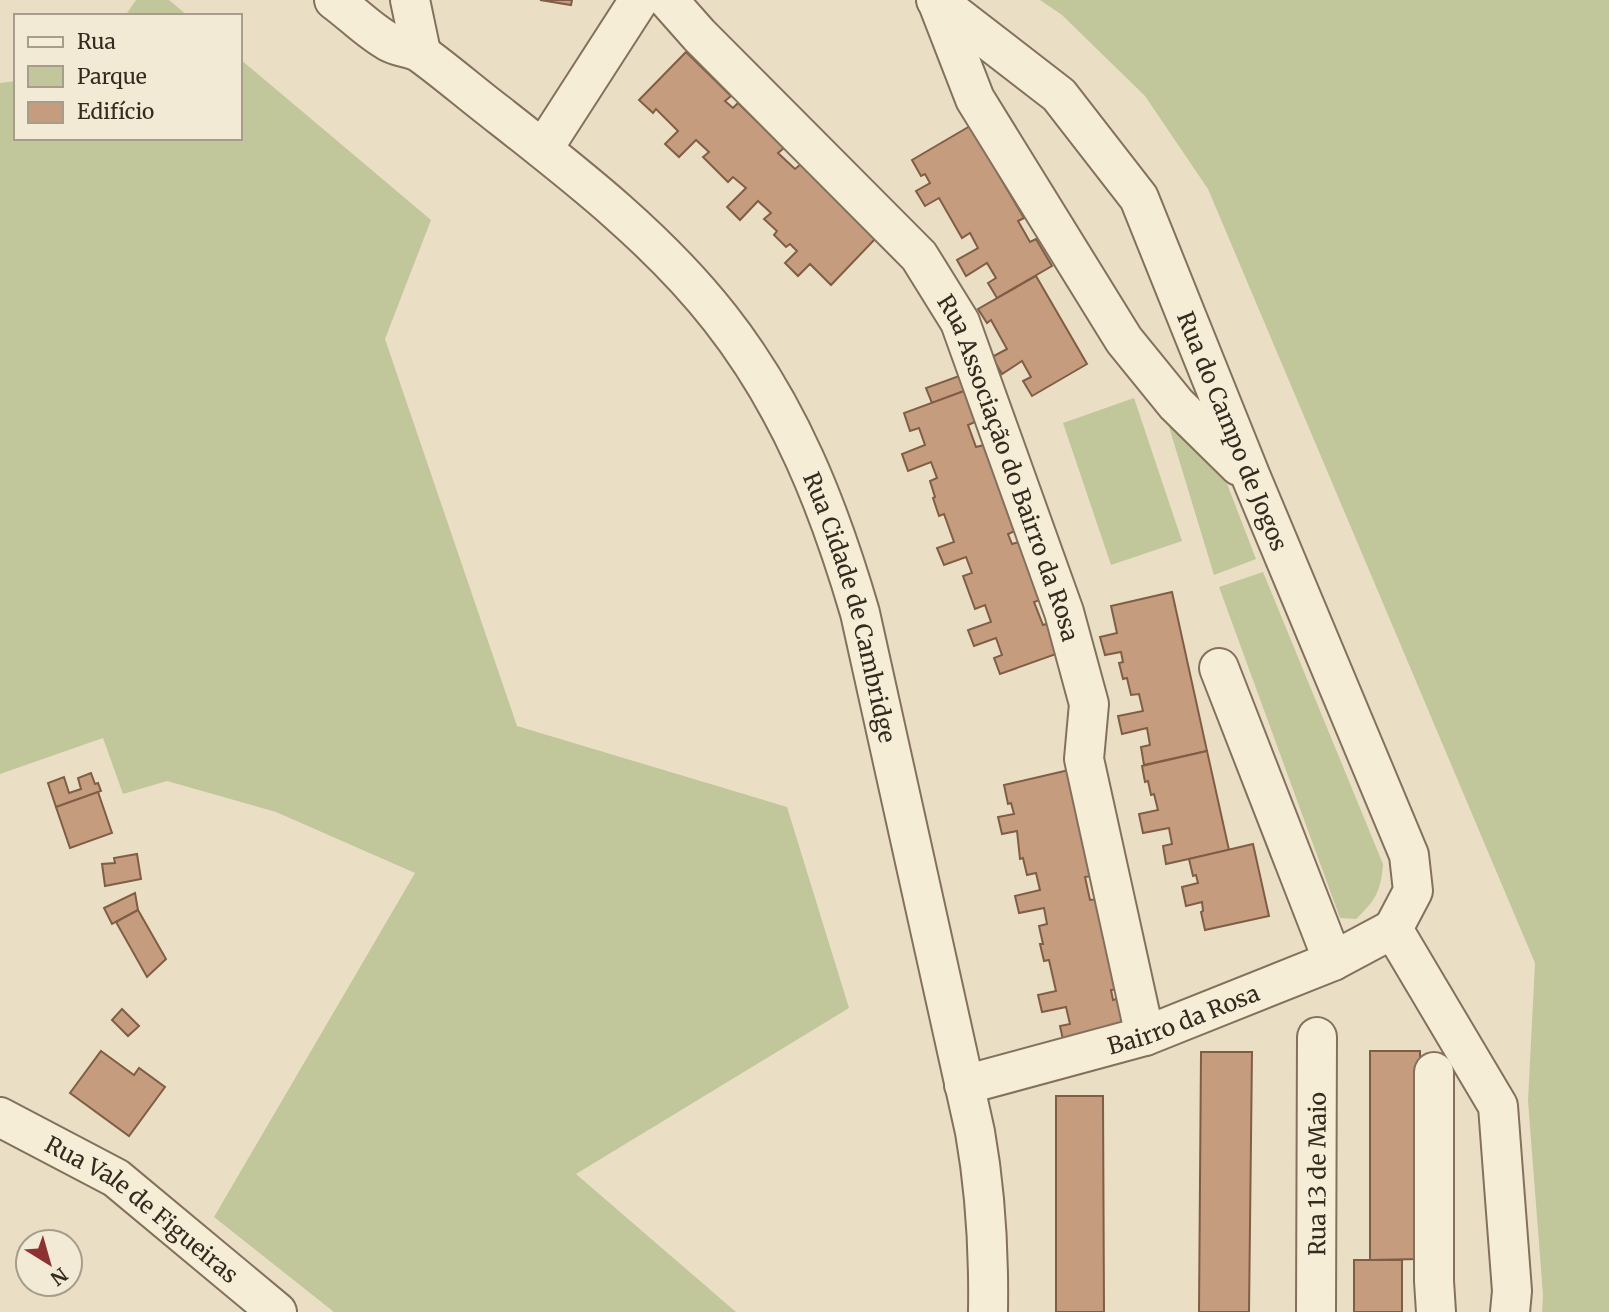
<svg xmlns="http://www.w3.org/2000/svg" width="1609" height="1312" viewBox="0 0 1609 1312" font-family="Merriweather,serif">
	<style>
		.green { fill: #c1c79a }
		.building { fill: #c59c7e; stroke: #805d45; stroke-width: 2 }
		.lines { fill: none; stroke-linecap: round; stroke-linejoin: round }
		.minor-casing { stroke: #83715d; stroke-width: 42 }
		.minor { stroke: #f6edd7; stroke-width: 38 }
		.labels { text-anchor: middle; dominant-baseline: central; stroke-width: 5; stroke-linejoin: round; paint-order: stroke }
		.street-label { font-size: 23px; fill: #352a1f; stroke: #f2ead4 }
	</style>
	<rect width="100%" height="100%" fill="#eadfc5"/>
	<!-- green -->
	<g class="green">
		<path d="M 136,0 L 169,0 L 188,16 L 125,16 Z"/>
		<path d="M 1040,0 L 1609,0 L 1609,1312 L 1542,1312 L 1543,1295 L 1528,1101 L 1535,963 L 1208,189 L 1145,96 L 1062,15 Z"/>
		<path d="M 240,59 L 431,220 L 385,339 L 517,726 L 787,807 L 849,1008 L 576,1174 L 736,1312 L 334,1312 L 214,1217 L 415,873 L 276,812 L 167,781 L 123,794 L 103,738 L 0,774 L 0,83 L 16,81 L 16,138 L 240,138 Z"/>
		<path d="M 1134,398 L 1182,541 L 1111,565 L 1063,423 Z"/>
		<path d="M 1163,407 L 1219,463 L 1256,559 L 1214,575 Z"/>
		<path d="M 1263,572 L 1383,864 C 1381,891 1375,901 1356,919 L 1340,918 L 1219,587 Z"/>
	</g>
	<!-- building -->
	<g class="building">
		<path d="M 540,0 L 572,0 L 571,5 Z"/>
		<path d="M 686,52 L 731,96 L 725,101 L 733,108 L 738,103 L 784,148 L 778,153 L 795,169 L 801,164 L 876,238 L 831,285 L 810,264 L 798,276 L 785,263 L 797,251 L 790,244 L 786,247 L 774,235 L 777,231 L 764,219 L 771,213 L 758,201 L 740,220 L 727,207 L 746,188 L 733,177 L 728,182 L 703,157 L 709,152 L 696,140 L 679,157 L 665,144 L 678,131 L 656,109 L 653,113 L 639,100 Z"/>
		<path d="M 970,126 L 1024,218 L 1018,221 L 1030,242 L 1036,239 L 1052,266 L 997,298 L 988,283 L 996,278 L 987,263 L 966,276 L 957,260 L 978,248 L 970,233 L 962,238 L 939,198 L 925,206 L 916,191 L 930,183 L 925,174 L 921,176 L 912,160 Z"/>
		<path d="M 1036,276 L 1087,364 L 1032,396 L 1023,381 L 1031,377 L 1022,361 L 1002,374 L 992,357 L 1007,349 L 991,320 L 987,323 L 978,309 Z"/>
		<path d="M 959,376 L 964,391 L 932,403 L 926,388 Z"/>
		<path d="M 964,391 L 975,422 L 968,425 L 976,447 L 984,445 L 1015,531 L 1008,534 L 1012,544 L 1019,542 L 1040,600 L 1034,602 L 1043,625 L 1049,623 L 1059,653 L 1000,674 L 994,658 L 1002,655 L 996,638 L 974,646 L 968,630 L 991,622 L 985,605 L 975,609 L 963,576 L 972,573 L 966,557 L 944,565 L 937,548 L 954,542 L 944,514 L 939,516 L 933,498 L 935,497 L 930,481 L 937,478 L 931,462 L 908,471 L 902,454 L 925,445 L 919,428 L 910,431 L 904,413 Z"/>
		<path d="M 1172,592 L 1207,751 L 1144,765 L 1141,747 L 1150,745 L 1147,728 L 1122,734 L 1118,716 L 1143,711 L 1139,694 L 1131,695 L 1127,678 L 1123,679 L 1119,663 L 1123,662 L 1121,652 L 1105,655 L 1100,637 L 1117,633 L 1111,606 Z"/>
		<path d="M 1207,751 L 1229,850 L 1166,864 L 1163,846 L 1172,844 L 1169,828 L 1143,833 L 1139,814 L 1158,810 L 1154,794 L 1151,795 L 1148,781 L 1145,782 L 1142,766 Z"/>
		<path d="M 1069,770 L 1092,876 L 1085,877 L 1090,900 L 1098,899 L 1118,989 L 1111,990 L 1113,1000 L 1120,998 L 1127,1030 L 1064,1044 L 1060,1026 L 1070,1024 L 1066,1007 L 1042,1012 L 1038,995 L 1056,991 L 1049,960 L 1044,961 L 1040,944 L 1043,944 L 1039,926 L 1047,924 L 1044,908 L 1019,913 L 1015,896 L 1040,890 L 1036,873 L 1027,875 L 1023,858 L 1020,859 L 1017,831 L 1002,834 L 998,817 L 1014,814 L 1011,803 L 1008,804 L 1004,785 Z"/>
		<path d="M 91,773 L 95,784 L 98,783 L 101,791 L 56,807 L 48,783 L 64,777 L 69,793 L 81,789 L 78,778 Z"/>
		<path d="M 98,792 L 112,833 L 70,848 L 56,807 Z"/>
		<path d="M 1253,844 L 1269,916 L 1205,930 L 1201,912 L 1203,911 L 1202,902 L 1186,906 L 1182,887 L 1198,883 L 1196,875 L 1193,876 L 1189,859 Z"/>
		<path d="M 137,854 L 141,879 L 105,886 L 102,864 L 115,863 L 114,858 Z"/>
		<path d="M 135,893 L 138,910 L 112,924 L 104,908 Z"/>
		<path d="M 138,910 L 166,959 L 147,977 L 116,922 Z"/>
		<path d="M 122,1009 L 139,1026 L 128,1036 L 112,1020 Z"/>
		<path d="M 101,1051 L 134,1075 L 139,1068 L 165,1087 L 129,1136 L 70,1093 Z"/>
		<path d="M 1370,1051 L 1420,1051 L 1420,1259 L 1370,1260 Z"/>
		<path d="M 1201,1052 L 1252,1052 L 1249,1312 L 1199,1312 Z"/>
		<path d="M 1056,1096 L 1103,1096 L 1104,1312 L 1056,1312 Z"/>
		<rect x="1354" y="1260" width="48" height="52"/>
	</g>
	<g class="lines">
		<!-- minor casing -->
		<g class="minor-casing">
			<g id="minor">
				<path id="s1" d="M 334,0 C 352,13 369,31 389,42 C 399,48 414,47 423,55 C 449,74 473,95 498,114 C 577,176 658,239 720,318 C 790,407 829,507 860,613 L 975,1132 C 986,1194 989,1249 988,1312"/>
				<path d="M 410,0 L 421,52"/>
				<path id="s2" d="M 668,0 L 699,35 L 919,256 L 960,322 L 1064,612 L 1089,704 L 1084,759 L 1145,1036"/>
				<path id="s3" d="M 936,0 L 1059,95 L 1139,198 L 1251,477 L 1409,855 L 1413,891 L 1393,929"/>
				<path d="M 937,1 L 975,99 L 1124,340 L 1176,404 L 1239,466"/>
				<path d="M 543,149 L 639,0"/>
				<path d="M 1219,668 L 1333,961"/>
				<path d="M 1393,929 L 1498,1106 L 1512,1291 L 1510,1312"/>
				<path d="M 1434,1072 L 1434,1281 L 1436,1312"/>
				<path id="s4" d="M 964,1085 L 1145,1036 L 1333,961 L 1393,929"/>
				<path id="s5" d="M 0,1117 L 116,1178 L 277,1312"/>
				<path id="s6" d="M 1316,1312 L 1317,1037"/>
			</g>
		</g>
		<!-- minor -->
		<use href="#minor" class="minor"/>
	</g>
	<g class="labels">
		<!-- street labels -->
		<g class="street-label">
			<text stroke="none"><textPath href="#s3" startOffset="537">Rua do Campo de Jogos</textPath></text>
			<text stroke="none"><textPath href="#s2" startOffset="590">Rua Associação do Bairro da Rosa</textPath></text>
			<text stroke="none"><textPath href="#s1" startOffset="824">Rua Cidade de Cambridge</textPath></text>
			<text stroke="none"><textPath href="#s4" startOffset="229">Bairro da Rosa</textPath></text>
			<text stroke="none"><textPath href="#s6" startOffset="138">Rua 13 de Maio</textPath></text>
			<text stroke="none"><textPath href="#s5" startOffset="170">Rua Vale de Figueiras</textPath></text>
		</g>
	</g>
	<!-- legend -->
	<rect x="14" y="14" width="228" height="126" fill="#f2ead4" stroke="#a69d8c" stroke-width="2"/>
	<rect x="28" y="37" width="35" height="10" fill="#f6edd7" stroke="#a69d8c" stroke-width="2"/>
	<text x="77" y="49" font-size="21" fill="#352a1f">Rua</text>
	<rect x="28" y="66" width="35" height="21" fill="#c1c79a" stroke="#a69d8c" stroke-width="2"/>
	<text x="77" y="84" font-size="21" fill="#352a1f">Parque</text>
	<rect x="28" y="102" width="35" height="21" fill="#c59c7e" stroke="#a69d8c" stroke-width="2"/>
	<text x="77" y="119" font-size="21" fill="#352a1f">Edifício</text>
	<!-- north arrow -->
	<g transform="translate(49 1263) rotate(143)"><circle r="33" fill="#f2ead4" stroke="#a69d8c" stroke-width="2"/>
	<path d="M0-5L12 26L0 18L-12 26Z" fill="#8d3232"/>
	<text y="-10" font-size="19" font-weight="bold" text-anchor="middle" fill="#352a1f">N</text>
	</g>
</svg>
